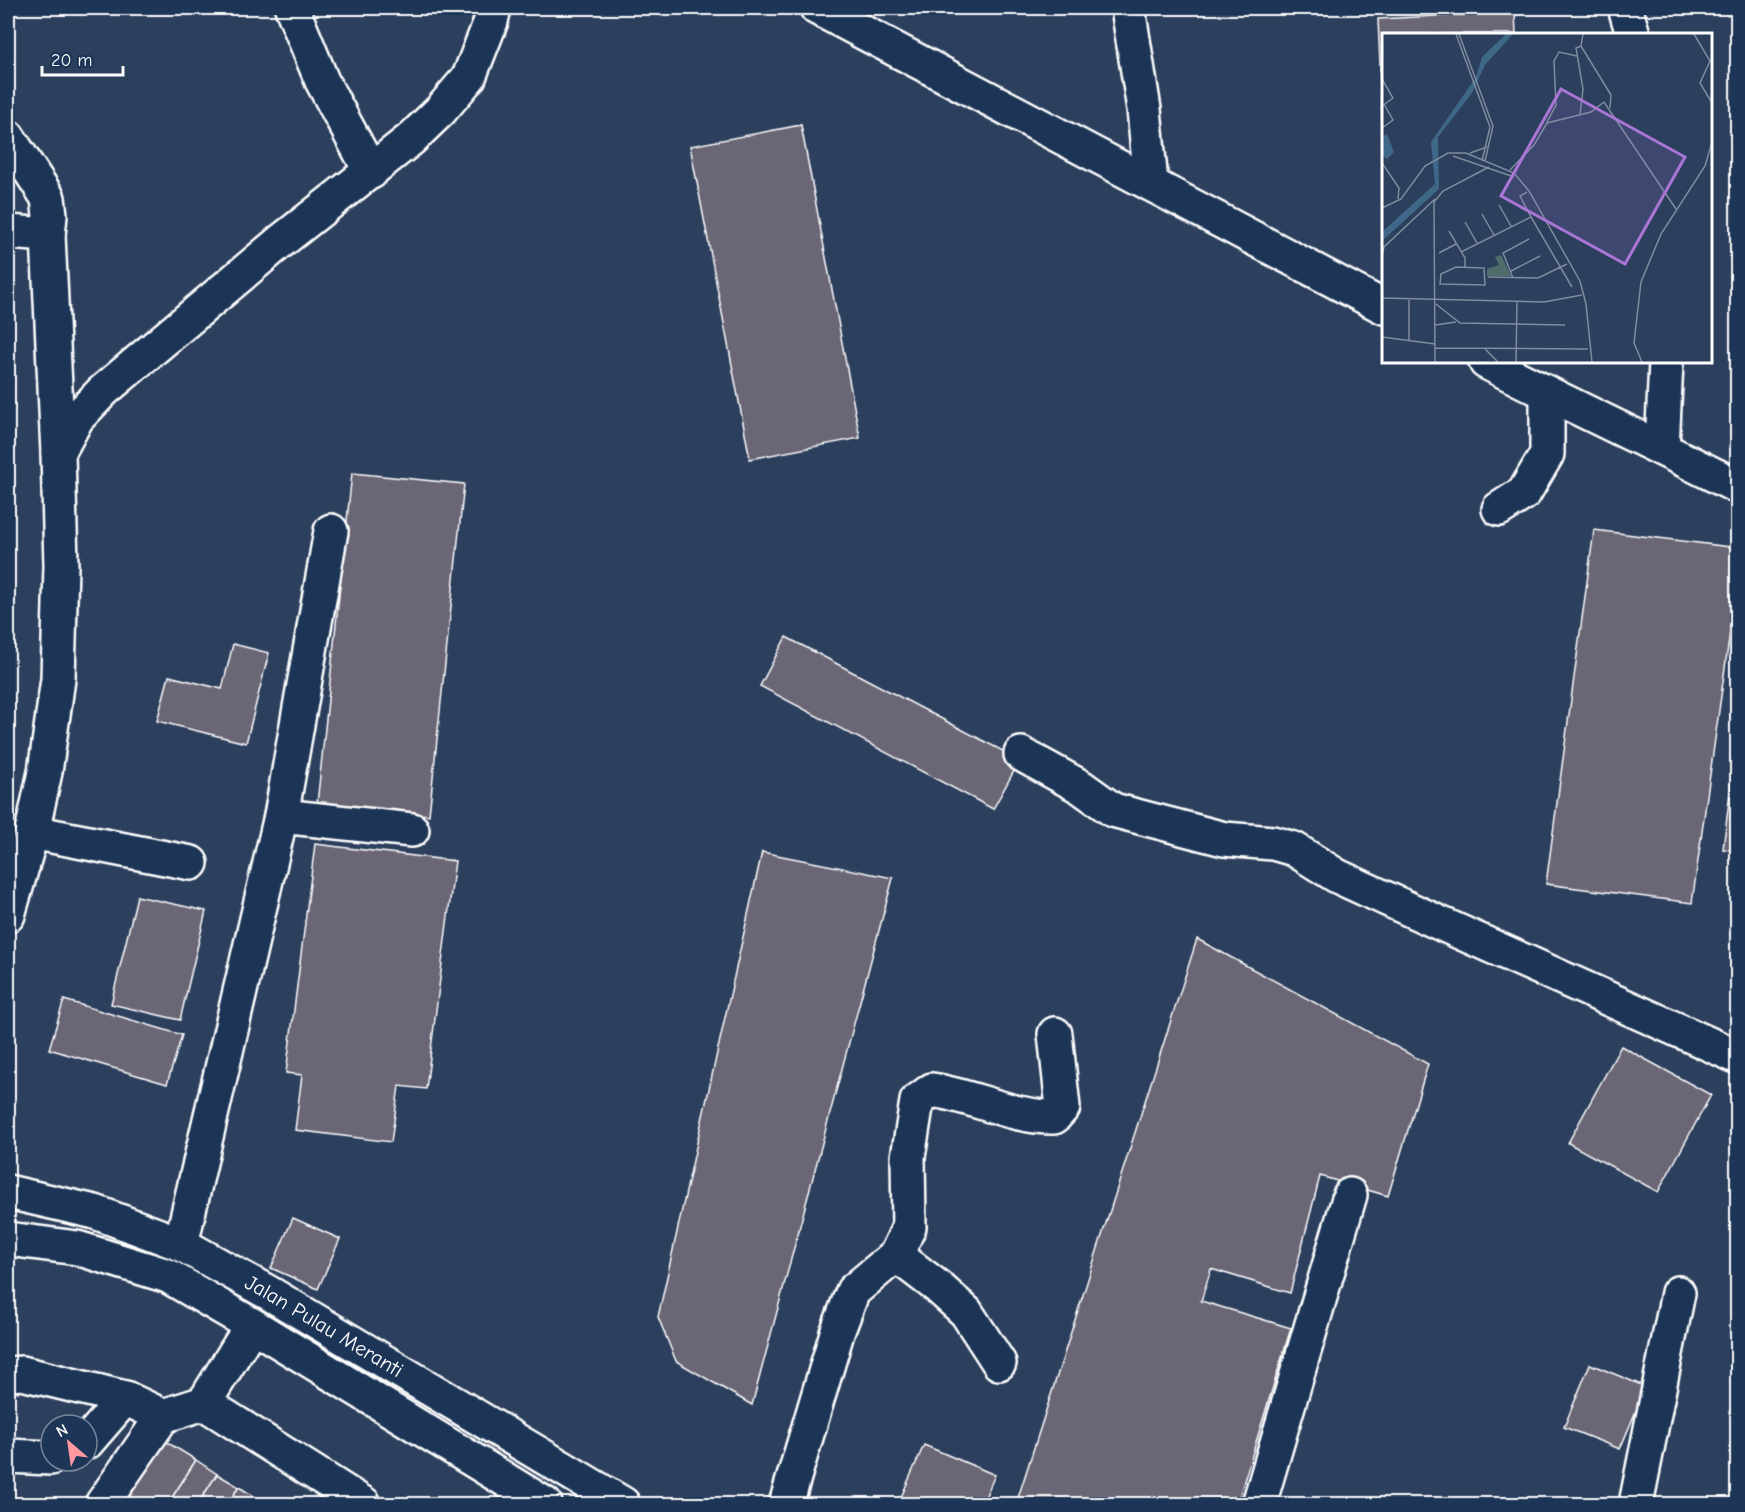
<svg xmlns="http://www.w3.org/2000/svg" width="1745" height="1512" viewBox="0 0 1745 1512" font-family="'Comic Neue',sans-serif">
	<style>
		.building { fill: #6a6676; stroke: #fff; stroke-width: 1.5 }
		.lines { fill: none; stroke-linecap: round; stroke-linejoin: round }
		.minor-casing { stroke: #fff; stroke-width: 38 }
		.major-casing { stroke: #fff; stroke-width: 38 }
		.minor { stroke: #1d3557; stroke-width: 33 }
		.major { stroke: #1d3557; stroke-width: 33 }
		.labels { text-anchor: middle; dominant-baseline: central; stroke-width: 6; stroke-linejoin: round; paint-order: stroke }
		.street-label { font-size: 21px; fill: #fff; stroke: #1d3557 }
		.inset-road { fill: none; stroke: #808c9e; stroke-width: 1.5 }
		.view { fill: #a976d5; fill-opacity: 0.15; stroke: #a976d5; stroke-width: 3 }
		.inset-edge { fill: none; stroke: #fff; stroke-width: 3 }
	</style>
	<rect width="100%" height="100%" fill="#2c3f5d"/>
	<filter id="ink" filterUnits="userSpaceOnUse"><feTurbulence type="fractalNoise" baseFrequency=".0167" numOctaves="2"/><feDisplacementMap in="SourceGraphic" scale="12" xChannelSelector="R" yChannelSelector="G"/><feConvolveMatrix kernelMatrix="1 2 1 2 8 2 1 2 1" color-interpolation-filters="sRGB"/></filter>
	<g filter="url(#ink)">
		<!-- building -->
		<g class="building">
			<path d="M 1515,12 L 1516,34 L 1384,34 L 1384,154 L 1378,19 Z"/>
			<path d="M 801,125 L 860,438 L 750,459 L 690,146 Z"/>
			<path d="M 352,473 L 464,484 L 429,815 L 317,804 Z"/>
			<path d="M 1594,530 L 1738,548 L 1738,575 L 1692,903 L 1546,884 Z"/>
			<path d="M 786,637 L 1020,760 L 993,809 L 760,686 Z"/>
			<path d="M 233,644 L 269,653 L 246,743 L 157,721 L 169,676 L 222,689 Z"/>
			<path d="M 1738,728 L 1738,851 L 1723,849 Z"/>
			<path d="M 315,844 L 455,861 L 426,1089 L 399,1086 L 391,1142 L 295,1130 L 302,1075 L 286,1073 Z"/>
			<path d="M 762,852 L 893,878 L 752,1405 L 676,1361 L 658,1317 Z"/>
			<path d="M 137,896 L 206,911 L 180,1020 L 111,1004 Z"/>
			<path d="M 1197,939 L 1428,1064 L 1388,1196 L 1320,1176 L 1290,1293 L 1211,1269 L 1201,1301 L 1291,1328 L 1237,1504 L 1016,1504 Z"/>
			<path d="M 64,1000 L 182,1035 L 167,1084 L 49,1049 Z"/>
			<path d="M 1621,1046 L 1711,1095 L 1658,1192 L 1568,1143 Z"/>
			<path d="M 293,1218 L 340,1239 L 318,1289 L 271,1268 Z"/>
			<path d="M 1590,1364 L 1646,1387 L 1620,1449 L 1564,1427 Z"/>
			<path d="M 165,1441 L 196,1460 L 168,1504 L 124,1504 Z"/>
			<path d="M 924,1445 L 995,1475 L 982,1504 L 898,1504 Z"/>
			<path d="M 196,1460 L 217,1474 L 198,1504 L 168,1504 Z"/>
			<path d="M 217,1474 L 239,1487 L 227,1504 L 198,1504 Z"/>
			<path d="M 239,1487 L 260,1500 L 257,1504 L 227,1504 Z"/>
		</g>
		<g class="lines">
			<!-- minor casing -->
			<g class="minor-casing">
				<g id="minor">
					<path d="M 292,8 L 322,81 L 371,172"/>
					<path d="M 817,8 L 1384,307"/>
					<path d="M 1128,8 L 1144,109 L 1151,184"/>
					<path d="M 1625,8 L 1633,34"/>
					<path d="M 8,137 L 48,198 L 50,215 L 48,235 L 58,453"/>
					<path d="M 8,232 L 48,235"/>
					<path d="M 1486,362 C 1569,405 1654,444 1738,487"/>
					<path d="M 1662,448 L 1666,362"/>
					<path d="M 1499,509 L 1524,493 L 1547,454 L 1547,394"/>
					<path d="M 1021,754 L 1081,787 L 1113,810 L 1224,839 L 1273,843 L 1294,849 L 1337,876 L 1424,916 L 1738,1057"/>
					<path d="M 281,816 L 412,830"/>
					<path d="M 32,832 L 191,863"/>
					<path d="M 8,915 L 32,832 L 45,772 L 58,679 L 61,565 L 58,453 L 77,418 L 103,391 L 280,242 L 411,139 L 440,111 L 469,77 L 491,21 L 494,8"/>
					<path d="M 181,1244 L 281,816 L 331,531"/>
					<path d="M 896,1255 L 938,1287 L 966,1312 L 999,1363"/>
					<path d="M 252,1325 L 204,1403 L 364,1504"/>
					<path d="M 8,1374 L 22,1373 L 125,1398 L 163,1416 L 204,1403"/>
					<path d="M 87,1442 L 125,1398"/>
					<path d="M 8,1456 L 51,1458"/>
					<path d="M 102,1504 L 163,1416"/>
					<path d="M 786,1504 L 837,1333 L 853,1291 L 896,1255 L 909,1227 L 908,1157 L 917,1101 L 932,1090 C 973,1096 1014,1118 1054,1117 L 1063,1107 L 1055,1034"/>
					<path d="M 1259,1504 L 1350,1195"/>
					<path d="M 1636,1504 L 1678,1293"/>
				</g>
			</g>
			<!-- major casing -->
			<g class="major-casing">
				<g id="major">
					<path id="s1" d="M 8,1192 L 95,1212 L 181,1244 L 269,1293 L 623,1504"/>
					<path d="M 8,1239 L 77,1248 L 168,1276 L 252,1325 L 545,1504"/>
				</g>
			</g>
			<!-- minor -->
			<use href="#minor" class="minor"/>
			<!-- major -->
			<use href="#major" class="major"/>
		</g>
	</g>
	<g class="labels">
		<!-- street labels -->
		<g class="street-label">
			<text stroke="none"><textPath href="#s1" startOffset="346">Jalan Pulau Meranti</textPath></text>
		</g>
	</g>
	<!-- overview -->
	<g transform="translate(1382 33)">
		<rect width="330" height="330" fill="#2c3f5d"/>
		<path d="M 119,222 L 129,243 L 105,243 L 105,236 L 117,232 L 113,224 Z" fill="#516d6b"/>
		<path d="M 124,1 L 131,1 L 103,32 L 90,60 L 56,104 L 57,156 L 0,208 L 0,199 L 53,151 L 49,109 L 94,44 L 100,24 ZM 5,101 L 12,119 L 5,126 L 0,122 L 0,104 Z" fill="#3f6787"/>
		<path class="inset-road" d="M 74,1 L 108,94 L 100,128M 77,1 L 111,93 L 103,128M 201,1 L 199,13 L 229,62 L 228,75M 312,1 L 328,28 L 318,50 L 330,70M 0,46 L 11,65 L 0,73M 198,82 L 201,56 L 194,15 L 199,13M 165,89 L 174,72 L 172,28 L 177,19 L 195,23M 0,95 L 11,87 L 2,71M 88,120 L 105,114M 71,123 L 132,144M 0,130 L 17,155 L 16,166M 128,137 L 152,112 L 165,90 L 209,79 L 222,69 L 294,176M 117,172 L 129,193M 0,175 L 19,166 L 43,133 L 66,120 L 84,120 L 132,140 L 147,158 L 198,248 L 204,271 L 210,329M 100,181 L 112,202M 149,184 L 190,254M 83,189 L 95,210M 67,198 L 83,225 L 83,234M 79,219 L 149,184 L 138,163 L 145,159M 57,220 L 74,211M 0,223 L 2,214 L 53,166M 74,234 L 102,235 L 103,252 L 58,251 L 59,241 ZM 129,238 L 158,223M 106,244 L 156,245 L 185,231M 131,245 L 121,220 L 147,206M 0,265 L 162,269 L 200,262M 27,265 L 27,308M 54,271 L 78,290 L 183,292M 53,292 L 74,289M 0,304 L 53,311M 53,315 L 206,316M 103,316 L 116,329M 53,329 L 52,169 L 61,158 L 107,134M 134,329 L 135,268M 260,329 L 252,310 L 259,249 L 279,201 L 323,133 L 330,109"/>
		<path class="view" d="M 179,56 L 303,124 L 243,231 L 119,163 Z"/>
		<rect width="330" height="330" class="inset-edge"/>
	</g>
	<!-- margin -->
	<rect width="1745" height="1512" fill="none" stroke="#1d3557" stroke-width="30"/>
	<rect x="15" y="15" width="1715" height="1482" fill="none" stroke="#fff" stroke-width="2" filter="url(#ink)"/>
	<!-- north arrow -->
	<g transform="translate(69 1443) rotate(331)"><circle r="28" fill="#1d3557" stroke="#77869a" stroke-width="1.5"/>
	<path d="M0-4.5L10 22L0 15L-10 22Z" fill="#ff9aa2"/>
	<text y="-9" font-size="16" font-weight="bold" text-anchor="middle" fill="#ffffff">N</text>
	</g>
	<!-- scale -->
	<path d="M42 66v9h81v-9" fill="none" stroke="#ffffff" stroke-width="3"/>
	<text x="51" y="66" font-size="18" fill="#ffffff" stroke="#1d3557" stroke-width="4.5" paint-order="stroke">20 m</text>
</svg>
